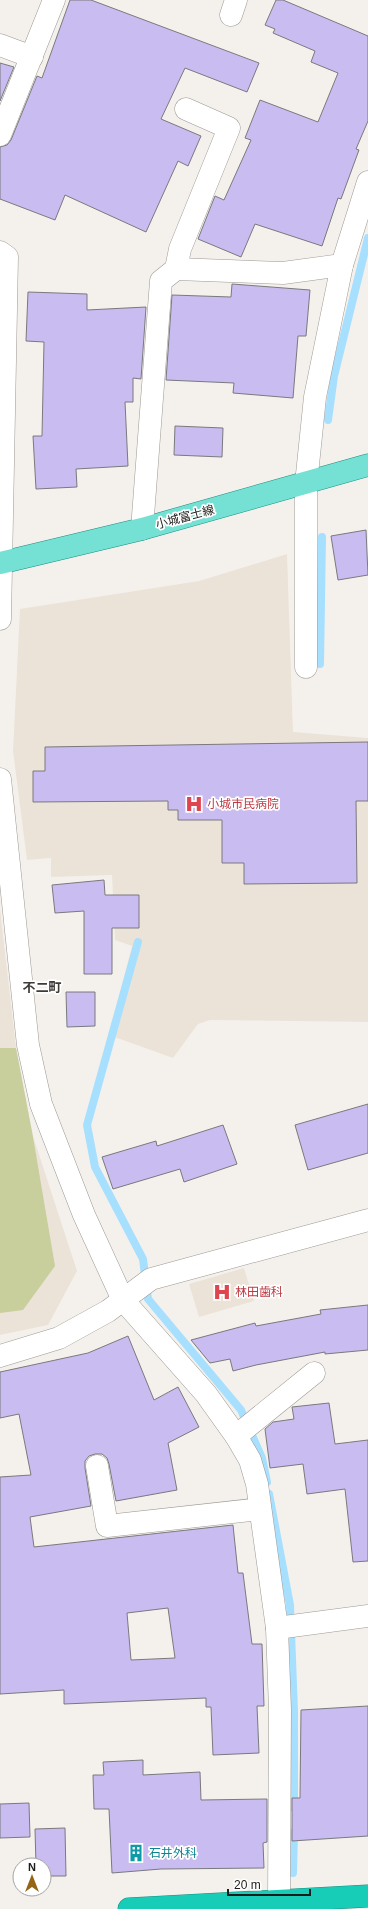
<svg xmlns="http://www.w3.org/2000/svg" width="368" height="1909" viewBox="0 0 368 1909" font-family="Arial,'Noto Sans JP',sans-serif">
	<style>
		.built { fill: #ece3d8 }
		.green { fill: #c8ce9c }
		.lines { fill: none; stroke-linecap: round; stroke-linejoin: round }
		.stream { stroke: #a7dfff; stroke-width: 8 }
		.building { fill: #c9bcf0; stroke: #7a797e; fill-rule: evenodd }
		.street-casing { stroke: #9d9995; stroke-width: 23 }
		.primary-casing { stroke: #198f80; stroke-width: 23 }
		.highway-casing { stroke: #198f80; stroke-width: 23 }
		.street { stroke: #fff; stroke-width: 22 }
		.primary { stroke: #74e1d4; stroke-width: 22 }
		.highway { stroke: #17cdb7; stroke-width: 22 }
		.labels { text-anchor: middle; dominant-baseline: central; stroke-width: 3.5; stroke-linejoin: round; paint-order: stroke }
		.street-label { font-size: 12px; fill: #1d1c1a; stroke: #fff }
		.health-label { font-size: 12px; fill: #be3a42; stroke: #fff; text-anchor: start }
		.culture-label { font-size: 12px; fill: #0d838f; stroke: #fff; text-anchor: start }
		.neighbourhood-label { font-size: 13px; font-weight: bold; fill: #3d3a37; stroke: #fff }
	</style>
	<rect width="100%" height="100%" fill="#f4f1ec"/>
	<!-- built -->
	<g class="built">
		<path d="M 287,554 L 293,732 L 368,738 L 368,1022 L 210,1020 L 198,1024 L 173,1058 L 109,1035 L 132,946 L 115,940 L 112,875 L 51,877 L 51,858 L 27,860 L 13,751 L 20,609 L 199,581 Z"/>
		<path d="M 0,909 L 16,1048 L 33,1136 L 77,1271 L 48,1325 L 0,1335 Z"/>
		<path d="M 244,1268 L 254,1301 L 199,1317 L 189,1284 Z"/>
	</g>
	<!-- green -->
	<path class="green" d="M 0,1048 L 16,1048 L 33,1137 L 55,1266 L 23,1310 L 0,1313 Z"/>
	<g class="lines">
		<!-- stream -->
		<g class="stream">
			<path d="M 328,420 L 334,376 L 368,238"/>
			<path d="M 320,664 L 322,537"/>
			<path d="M 138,942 L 87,1125 L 95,1167 L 143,1259 L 148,1299 L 241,1410 L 262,1458 L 267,1482"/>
			<path d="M 269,1494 L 290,1605 L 294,1712 L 294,1808"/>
			<path d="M 293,1873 L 294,1832"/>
		</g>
	</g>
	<!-- building -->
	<g class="building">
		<path d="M 70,0 L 91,0 L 259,63 L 247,92 L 185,68 L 161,119 L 201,136 L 188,166 L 178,161 L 146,232 L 65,195 L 55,220 L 0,199 L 0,147 L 7,145 L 11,140 L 37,76 L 42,78 Z"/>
		<path d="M 276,0 L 283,0 L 368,36 L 368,121 L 356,149 L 359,150 L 341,199 L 338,198 L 322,246 L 255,224 L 241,257 L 198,239 L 215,196 L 224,200 L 251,140 L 245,138 L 260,100 L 318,122 L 338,73 L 311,62 L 315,51 L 273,33 L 275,29 L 265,25 Z"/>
		<path d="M 0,63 L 14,67 L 0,101 Z"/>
		<path d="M 232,284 L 310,290 L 306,336 L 298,336 L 293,398 L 233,393 L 234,383 L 166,380 L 172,295 L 231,297 Z"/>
		<path d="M 28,292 L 87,294 L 87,310 L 146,307 L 141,379 L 133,378 L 133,402 L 125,402 L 128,466 L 76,469 L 77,487 L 36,489 L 33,436 L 42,436 L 44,342 L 26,341 Z"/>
		<path d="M 175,426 L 223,428 L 222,457 L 174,455 Z"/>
		<path d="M 366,530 L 368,575 L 338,580 L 331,536 Z"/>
		<path d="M 368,742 L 368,801 L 356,801 L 357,883 L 244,884 L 244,863 L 222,863 L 222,820 L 178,820 L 178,810 L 168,810 L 168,801 L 33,802 L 33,771 L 45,771 L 45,747 Z"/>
		<path d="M 104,880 L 105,895 L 139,895 L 139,928 L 112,928 L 112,974 L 84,974 L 84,911 L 55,913 L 52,885 Z"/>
		<path d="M 66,992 L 95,992 L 95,1026 L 67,1027 Z"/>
		<path d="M 368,1104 L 368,1153 L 308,1170 L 295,1125 Z"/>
		<path d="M 223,1125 L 237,1164 L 184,1182 L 180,1169 L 113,1189 L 102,1157 L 156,1141 L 157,1146 Z"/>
		<path d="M 368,1305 L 368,1350 L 325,1354 L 325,1352 L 256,1365 L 233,1371 L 230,1359 L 210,1363 L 191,1340 L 255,1323 L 256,1326 L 321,1314 L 320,1310 Z"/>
		<path d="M 128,1336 L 154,1400 L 178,1387 L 199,1427 L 168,1443 L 177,1490 L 116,1501 L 109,1464 L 107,1458 L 102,1454 L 95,1454 L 89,1456 L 85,1461 L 85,1468 L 91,1506 L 30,1517 L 34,1547 L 233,1525 L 238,1573 L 243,1573 L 252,1644 L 262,1644 L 264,1706 L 257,1706 L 259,1753 L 213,1755 L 211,1707 L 206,1707 L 206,1698 L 64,1704 L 64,1690 L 0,1694 L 0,1477 L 31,1475 L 19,1414 L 0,1418 L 0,1372 L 88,1353 ZM 168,1608 L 175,1658 L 131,1660 L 127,1613 Z"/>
		<path d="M 329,1403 L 335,1444 L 368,1440 L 368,1561 L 353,1562 L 345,1489 L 307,1494 L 303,1464 L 270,1468 L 265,1429 L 273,1422 L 294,1419 L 292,1407 Z"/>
		<path d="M 368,1706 L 368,1836 L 292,1841 L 292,1798 L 300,1798 L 301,1710 Z"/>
		<path d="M 143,1760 L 143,1775 L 200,1772 L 201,1800 L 267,1799 L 267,1842 L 263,1843 L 264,1868 L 161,1869 L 112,1873 L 109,1809 L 94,1809 L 93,1775 L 104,1775 L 103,1762 Z"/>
		<path d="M 29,1803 L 30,1837 L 0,1838 L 0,1804 Z"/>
		<path d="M 65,1828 L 66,1876 L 44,1876 L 44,1865 L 36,1865 L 35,1829 Z"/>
	</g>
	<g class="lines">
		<!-- street casing -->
		<g class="street-casing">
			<g id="street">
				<path d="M 231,15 L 236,0"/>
				<path d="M 0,45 L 32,57"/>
				<path d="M 0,135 L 54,0"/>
				<path d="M 0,252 L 7,257 L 0,619"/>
				<path d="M 176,269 L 283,273 L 342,265"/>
				<path d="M 142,529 L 161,281 L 176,269 L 180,249 L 229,128 L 186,109"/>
				<path d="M 306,667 L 306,484 L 315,397 L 342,265 L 368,182"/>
				<path d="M 0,779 L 28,1045 L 41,1104 L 84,1215 L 123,1300 L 206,1394 L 236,1436 L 250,1460 L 257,1484 L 277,1628 L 280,1710 L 279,1901"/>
				<path d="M 0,1356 L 59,1338 L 108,1311 L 151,1279 L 368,1220"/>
				<path d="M 236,1436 L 314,1373"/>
				<path d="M 97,1466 L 107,1526 L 260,1509"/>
				<path d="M 277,1628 L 368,1616"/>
			</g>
		</g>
		<!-- primary casing -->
		<g class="primary-casing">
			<path id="primary" d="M 0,563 L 142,529 L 368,465"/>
		</g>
		<!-- highway casing -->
		<g class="highway-casing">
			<path id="highway" d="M 129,1909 L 368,1896"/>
		</g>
		<!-- street -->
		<use href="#street" class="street"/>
		<!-- primary -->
		<use href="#primary" class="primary"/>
		<!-- highway -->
		<use href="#highway" class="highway"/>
	</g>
	<!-- icons -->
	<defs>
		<g id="hospital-bare" transform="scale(1.38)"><path d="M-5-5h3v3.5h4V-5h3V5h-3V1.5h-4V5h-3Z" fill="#e0444e" stroke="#fff" stroke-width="2.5" paint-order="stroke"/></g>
		<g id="building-bare" transform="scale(1.38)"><path d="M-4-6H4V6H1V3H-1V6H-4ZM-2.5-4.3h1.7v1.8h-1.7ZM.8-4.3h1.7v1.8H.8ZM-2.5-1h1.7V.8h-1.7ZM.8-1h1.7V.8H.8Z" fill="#0f9aa8" stroke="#fff" stroke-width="2.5" paint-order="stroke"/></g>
	</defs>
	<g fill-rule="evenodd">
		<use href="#hospital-bare" x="194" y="804"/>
		<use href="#hospital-bare" x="222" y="1292"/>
		<use href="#building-bare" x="136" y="1853"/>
	</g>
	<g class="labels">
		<!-- street labels -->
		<g class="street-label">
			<text transform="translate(185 517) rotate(-15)">小城富士線</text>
		</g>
		<!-- health labels -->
		<g class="health-label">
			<text x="207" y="804">小城市民病院</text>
			<text x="235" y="1292">林田歯科</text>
		</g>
		<!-- culture labels -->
		<g class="culture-label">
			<text x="149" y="1853">石井外科</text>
		</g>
		<!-- neighbourhood labels -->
		<g class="neighbourhood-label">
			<text x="42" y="987">不二町</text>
		</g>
	</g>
	<!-- north arrow -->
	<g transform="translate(32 1877)"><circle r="19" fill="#ffffff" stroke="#a5a4a3"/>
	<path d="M0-3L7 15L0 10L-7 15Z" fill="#966417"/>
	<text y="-6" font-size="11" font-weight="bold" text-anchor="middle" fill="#1d1c1a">N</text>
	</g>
	<!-- scale -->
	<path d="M228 1889v6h82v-6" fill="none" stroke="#1d1c1a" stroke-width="2"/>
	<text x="234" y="1889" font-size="12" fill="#1d1c1a" stroke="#ffffff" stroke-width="3" paint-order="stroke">20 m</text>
</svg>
